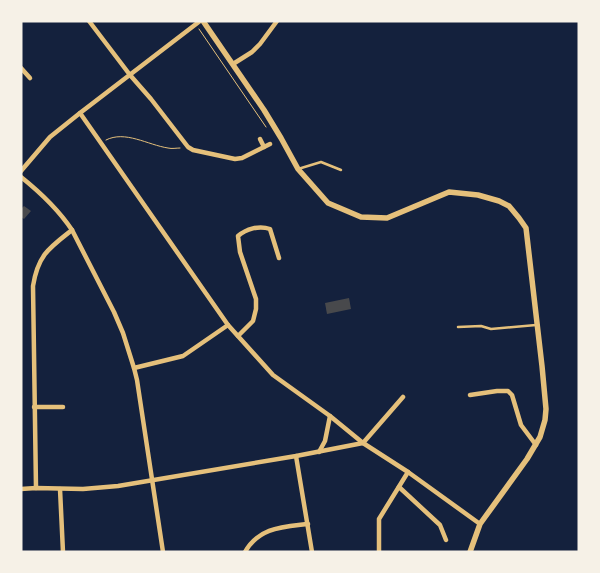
<svg xmlns="http://www.w3.org/2000/svg" width="600" height="573" viewBox="0 0 600 573" font-family="'Varela Round',sans-serif">
	<style>
		.building { fill: #48494c }
		.lines { fill: none; stroke-linecap: round; stroke-linejoin: round }
		.path { stroke: #e5c07b; stroke-width: 1 }
		.service { stroke: #e5c07b; stroke-width: 2.5 }
		.minor { stroke: #e5c07b; stroke-width: 4.5 }
		.tertiary { stroke: #e5c07b; stroke-width: 5.5 }
	</style>
	<rect width="100%" height="100%" fill="#14213d"/>
	<!-- building -->
	<g class="building">
		<path d="M 24,206 L 31,211 L 24,219 L 21,217 L 21,209 Z"/>
		<path d="M 349,298 L 351,309 L 327,314 L 325,303 Z"/>
	</g>
	<g class="lines">
		<!-- path -->
		<g class="path">
			<path d="M 199,29 L 266,127"/>
			<path d="M 106,140 C 125,130 148,145 168,148 C 172,149 176,148 180,148"/>
		</g>
		<!-- service -->
		<g class="service">
			<path d="M 298,169 L 321,162 L 341,170"/>
			<path d="M 458,327 L 481,326 L 491,329 L 536,325"/>
		</g>
		<!-- minor -->
		<g class="minor">
			<path d="M 89,21 L 130,75 L 151,99 L 188,147 L 193,150 L 235,159 L 242,158 L 270,144"/>
			<path d="M 233,64 L 252,52 L 260,44 L 277,21"/>
			<path d="M 21,68 L 30,78"/>
			<path d="M 80,113 L 228,325 L 273,375 L 330,416 L 363,443 L 408,472 L 480,524"/>
			<path d="M 260,139 L 264,147"/>
			<path d="M 21,171 L 50,137 L 80,113 L 200,21"/>
			<path d="M 21,177 C 41,193 58,209 72,230 L 114,312 L 123,333 L 134,368 L 137,380 L 163,552"/>
			<path d="M 238,336 L 253,321 L 256,309 L 256,299 L 240,252 L 238,236 C 246,229 259,225 270,229 L 279,258"/>
			<path d="M 134,368 L 183,356 L 228,325"/>
			<path d="M 470,395 L 497,391 L 508,391 L 512,395 L 521,425 L 536,445"/>
			<path d="M 34,407 L 63,407"/>
			<path d="M 319,452 L 325,441 L 330,416"/>
			<path d="M 296,456 L 312,552"/>
			<path d="M 399,487 L 440,525 L 446,540"/>
			<path d="M 36,488 L 33,286 C 38,255 49,248 72,230"/>
			<path d="M 21,489 L 36,488 L 83,489 L 118,486 L 296,456 L 363,443 L 403,397"/>
			<path d="M 60,489 L 63,552"/>
			<path d="M 379,551 L 379,519 L 408,472"/>
			<path d="M 245,552 C 259,527 283,527 308,524"/>
		</g>
		<!-- tertiary -->
		<path class="tertiary" d="M 203,21 L 264,110 L 281,138 L 298,169 L 328,203 L 361,217 L 387,218 L 449,192 L 478,195 L 499,201 L 509,206 L 519,218 L 526,228 L 542,366 L 546,409 L 545,420 L 540,437 L 527,459 L 480,524 L 470,552"/>
	</g>
	<!-- border -->
	<rect width="600" height="573" fill="none" stroke="#f6f1e7" stroke-width="45"/>
</svg>
